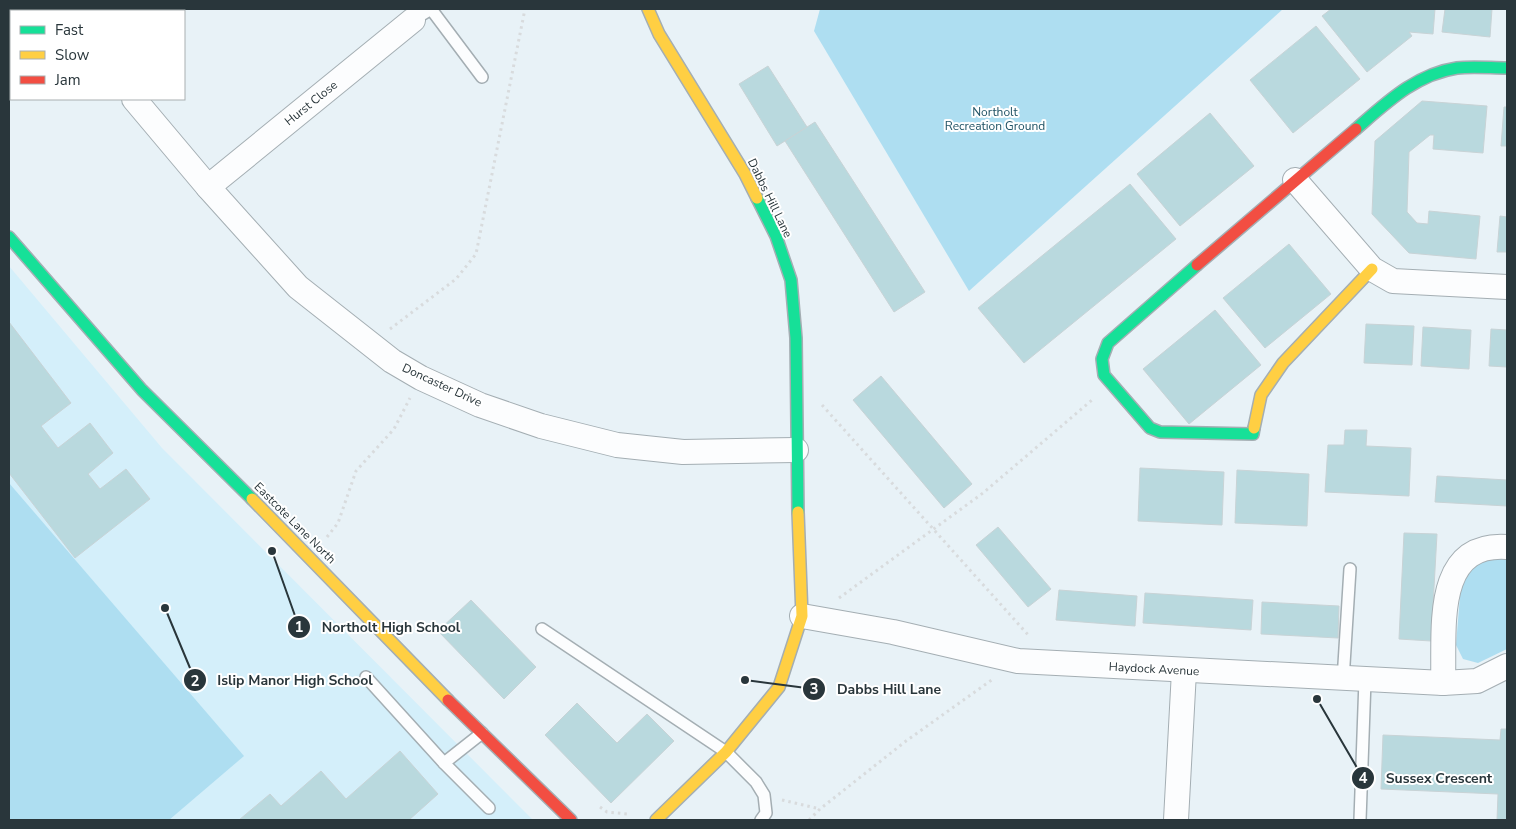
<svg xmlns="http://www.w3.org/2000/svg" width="1516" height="829" viewBox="0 0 1516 829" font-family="'Nunito Sans',sans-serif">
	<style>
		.built { fill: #d4effa }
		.green { fill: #aedef1 }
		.building { fill: #b9d9de; stroke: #c8d3d6 }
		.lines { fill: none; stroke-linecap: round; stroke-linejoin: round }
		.lane-casing { stroke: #a4aeb3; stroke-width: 14 }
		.street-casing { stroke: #a4aeb3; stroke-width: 26 }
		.fast-casing { stroke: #a4aeb3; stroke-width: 14 }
		.slow-casing { stroke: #a4aeb3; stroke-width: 14 }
		.jam-casing { stroke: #a4aeb3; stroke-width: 14 }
		.path { stroke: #d8dbdd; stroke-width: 3; stroke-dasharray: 2.5 4; stroke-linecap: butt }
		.lane { stroke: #fcfdfe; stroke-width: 11 }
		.street { stroke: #fcfdfe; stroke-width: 24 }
		.fast { stroke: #16e098; stroke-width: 11 }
		.slow { stroke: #ffcf43; stroke-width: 11 }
		.jam { stroke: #f24e42; stroke-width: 11 }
		.labels { text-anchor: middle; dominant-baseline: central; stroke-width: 4; stroke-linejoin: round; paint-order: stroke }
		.street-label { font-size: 12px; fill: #29363b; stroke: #fff }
		.park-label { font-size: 12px; fill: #205365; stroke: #fff }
		.leader { fill: none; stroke: #29363b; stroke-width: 2 }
		.callout-dot { fill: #29363b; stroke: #fff; stroke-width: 2 }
		.mark-label { font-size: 15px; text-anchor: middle; font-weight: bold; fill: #fff }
		.callout-label { font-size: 14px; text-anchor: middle; font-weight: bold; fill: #29363b; stroke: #fff; stroke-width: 4; stroke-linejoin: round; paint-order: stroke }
	</style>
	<rect width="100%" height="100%" fill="#e8f2f7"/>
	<!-- built -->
	<path class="built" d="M 9,266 L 162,448 L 533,820 L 9,820 Z"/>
	<!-- green -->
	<g class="green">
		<path d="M 820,9 L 1283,9 L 969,291 L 814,31 Z"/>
		<path d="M 9,483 L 244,756 L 169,820 L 9,820 Z"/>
		<path d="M 1495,554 L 1507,555 L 1507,649 L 1478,663 L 1463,659 L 1456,645 L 1461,583 L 1473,565 Z"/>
	</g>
	<!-- building -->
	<g class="building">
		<path d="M 1331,9 L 1435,9 L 1433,34 L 1409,32 L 1412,36 L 1367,72 L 1322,16 Z"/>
		<path d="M 1445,9 L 1492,9 L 1490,37 L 1442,32 Z"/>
		<path d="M 1316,26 L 1360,79 L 1293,133 L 1250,80 Z"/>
		<path d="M 768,66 L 807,127 L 777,146 L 739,84 Z"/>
		<path d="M 1422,101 L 1487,106 L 1483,153 L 1433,149 L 1434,135 L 1430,135 L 1409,152 L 1407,212 L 1417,223 L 1428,224 L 1429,211 L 1480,216 L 1476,259 L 1409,253 L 1372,214 L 1375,141 Z"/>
		<path d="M 1504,107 L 1507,107 L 1507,146 L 1501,146 Z"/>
		<path d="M 1210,113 L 1254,166 L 1180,226 L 1137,174 Z"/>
		<path d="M 815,122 L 925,292 L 894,312 L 785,141 Z"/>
		<path d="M 1130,184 L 1176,239 L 1024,363 L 978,308 Z"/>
		<path d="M 1500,216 L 1507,217 L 1507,252 L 1497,252 Z"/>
		<path d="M 1289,244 L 1331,294 L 1265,348 L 1223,298 Z"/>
		<path d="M 1215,310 L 1261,365 L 1189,424 L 1143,369 Z"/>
		<path d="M 9,322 L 71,403 L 41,426 L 58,448 L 90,423 L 113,453 L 88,474 L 100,489 L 126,469 L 150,499 L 75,558 L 9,473 Z"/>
		<path d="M 1366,324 L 1414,326 L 1412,365 L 1364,363 Z"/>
		<path d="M 1423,327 L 1471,330 L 1469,369 L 1421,366 Z"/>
		<path d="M 1491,329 L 1507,330 L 1507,367 L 1489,366 Z"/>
		<path d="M 881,376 L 972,484 L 944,508 L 853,400 Z"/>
		<path d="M 1345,430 L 1367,430 L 1366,446 L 1411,448 L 1409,496 L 1325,492 L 1328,445 L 1344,445 Z"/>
		<path d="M 1140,468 L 1224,472 L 1222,525 L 1138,521 Z"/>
		<path d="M 1237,470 L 1309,474 L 1307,526 L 1235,523 Z"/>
		<path d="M 1437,476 L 1507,480 L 1507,506 L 1435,502 Z"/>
		<path d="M 998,527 L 1051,589 L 1028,607 L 976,545 Z"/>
		<path d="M 1404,533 L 1437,534 L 1431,641 L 1399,639 Z"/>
		<path d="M 1059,590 L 1137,596 L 1135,626 L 1056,620 Z"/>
		<path d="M 1145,593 L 1253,600 L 1251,630 L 1143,623 Z"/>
		<path d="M 471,600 L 536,667 L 504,699 L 438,631 Z"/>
		<path d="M 1262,602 L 1339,606 L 1338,638 L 1261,634 Z"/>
		<path d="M 577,703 L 617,743 L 647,714 L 674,741 L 611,803 L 545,735 Z"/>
		<path d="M 1501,729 L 1507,729 L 1507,820 L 1497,820 L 1498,794 L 1381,789 L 1383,735 L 1500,740 Z"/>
		<path d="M 400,751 L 438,794 L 409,820 L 239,820 L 270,794 L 281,806 L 321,771 L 346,799 Z"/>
	</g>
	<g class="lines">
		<!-- lane casing -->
		<g class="lane-casing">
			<g id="lane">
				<path d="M 413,20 L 431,9 L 482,77"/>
				<path d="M 542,629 L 726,752 L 756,782 L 764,795 L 766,813 L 761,820"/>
				<path d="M 366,677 L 444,763 L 489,808"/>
				<path d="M 1343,680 L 1350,569"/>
				<path d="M 444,763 L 482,733"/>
				<path d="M 1360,820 L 1365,680"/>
			</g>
		</g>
		<!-- street casing -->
		<g class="street-casing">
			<g id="street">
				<path d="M 58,9 L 60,11"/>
				<path d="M 134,99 L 208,187 L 298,287 L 392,361 L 421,378 L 480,405 L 541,426 L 617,445 L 683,452 L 796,450"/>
				<path d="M 1295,180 L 1372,269 L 1393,281 L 1507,287"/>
				<path d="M 208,187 L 413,20"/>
				<path d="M 802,616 L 893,632 L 1018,661 L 1443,683 L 1477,681 L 1507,666"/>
				<path d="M 1443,683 C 1445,631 1432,542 1507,547"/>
				<path d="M 1176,820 L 1184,671"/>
			</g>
		</g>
		<!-- fast casing -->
		<g class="fast-casing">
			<g id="fast">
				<path d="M 1356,129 C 1386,103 1416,74 1457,68 C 1473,66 1491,68 1507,68"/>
				<path d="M 757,198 L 776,236 L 791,280 L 796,338 L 798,512"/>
				<path d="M 9,237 L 142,390 L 252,499"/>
				<path d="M 1197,265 L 1108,343 L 1102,359 L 1104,375 L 1150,428 L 1160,432 L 1253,434 L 1254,428"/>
			</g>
		</g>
		<!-- slow casing -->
		<g class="slow-casing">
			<g id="slow">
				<path d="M 648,9 L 659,34 L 745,174 L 757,198"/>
				<path d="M 1254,428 L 1261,395 L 1283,363 L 1372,269"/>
				<path d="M 252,499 L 448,700"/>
				<path d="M 656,820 L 726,752 L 779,687 L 802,616 L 798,512"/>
			</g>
		</g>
		<!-- jam casing -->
		<g class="jam-casing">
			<g id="jam">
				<path d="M 1197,265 L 1356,129"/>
				<path d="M 448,700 L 571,820"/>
			</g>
		</g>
		<!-- path -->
		<g class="path">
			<path d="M 390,329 L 456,279 L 476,254 L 525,9"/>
			<path d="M 822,405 L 1030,637"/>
			<path d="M 327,537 L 338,523 L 356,471 L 394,429 L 410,398"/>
			<path d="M 839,598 L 983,493 L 1092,400"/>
			<path d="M 782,800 L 820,809"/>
			<path d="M 600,807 L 607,812 L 627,814"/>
			<path d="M 809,820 L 820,809 L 906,741 L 993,679"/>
		</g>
		<!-- lane -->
		<use href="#lane" class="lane"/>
		<!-- street -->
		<use href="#street" class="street"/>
		<!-- fast -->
		<use href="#fast" class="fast"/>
		<!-- slow -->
		<use href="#slow" class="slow"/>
		<!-- jam -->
		<use href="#jam" class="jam"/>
	</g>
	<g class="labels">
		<!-- street labels -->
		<g class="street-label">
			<text transform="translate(311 103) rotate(-39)">Hurst Close</text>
			<text transform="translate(770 198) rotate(64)">Dabbs Hill Lane</text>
			<text transform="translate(442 385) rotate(25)">Doncaster Drive</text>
			<text transform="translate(295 523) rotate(45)">Eastcote Lane North</text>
			<text transform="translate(1154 669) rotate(3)">Haydock Avenue</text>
		</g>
		<!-- park labels -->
		<g class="park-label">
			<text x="995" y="112">Northolt<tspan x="995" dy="14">Recreation Ground</tspan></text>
		</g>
	</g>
	<!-- callouts -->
	<path class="leader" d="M272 551L299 627M165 608L195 680M745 680L814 689M1317 699L1363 778"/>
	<g class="callout-dot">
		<circle cx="272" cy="551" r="5"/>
		<circle cx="165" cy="608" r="5"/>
		<circle cx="745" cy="680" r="5"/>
		<circle cx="1317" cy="699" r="5"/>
		<circle cx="299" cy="627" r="12"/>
		<circle cx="195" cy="680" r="12"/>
		<circle cx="814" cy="689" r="12"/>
		<circle cx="1363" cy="778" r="12"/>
	</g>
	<g class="mark-label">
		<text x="299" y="632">1</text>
		<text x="195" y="686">2</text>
		<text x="814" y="694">3</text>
		<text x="1363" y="783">4</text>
	</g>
	<g class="callout-label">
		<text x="391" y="632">Northolt High School</text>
		<text x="295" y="685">Islip Manor High School</text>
		<text x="889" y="694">Dabbs Hill Lane</text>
		<text x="1439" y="783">Sussex Crescent</text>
	</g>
	<!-- border -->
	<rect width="1516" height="829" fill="none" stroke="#29363b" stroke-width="20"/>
	<!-- legend -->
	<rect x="10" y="10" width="175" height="90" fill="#ffffff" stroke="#a9afb1"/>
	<rect x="20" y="26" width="25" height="8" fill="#16e098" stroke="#a9afb1"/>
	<text x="55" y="35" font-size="15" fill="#29363b">Fast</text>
	<rect x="20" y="51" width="25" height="8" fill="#ffcf43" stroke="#a9afb1"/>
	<text x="55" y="60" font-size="15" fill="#29363b">Slow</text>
	<rect x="20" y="76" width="25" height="8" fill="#f24e42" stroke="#a9afb1"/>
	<text x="55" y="85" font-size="15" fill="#29363b">Jam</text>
</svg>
